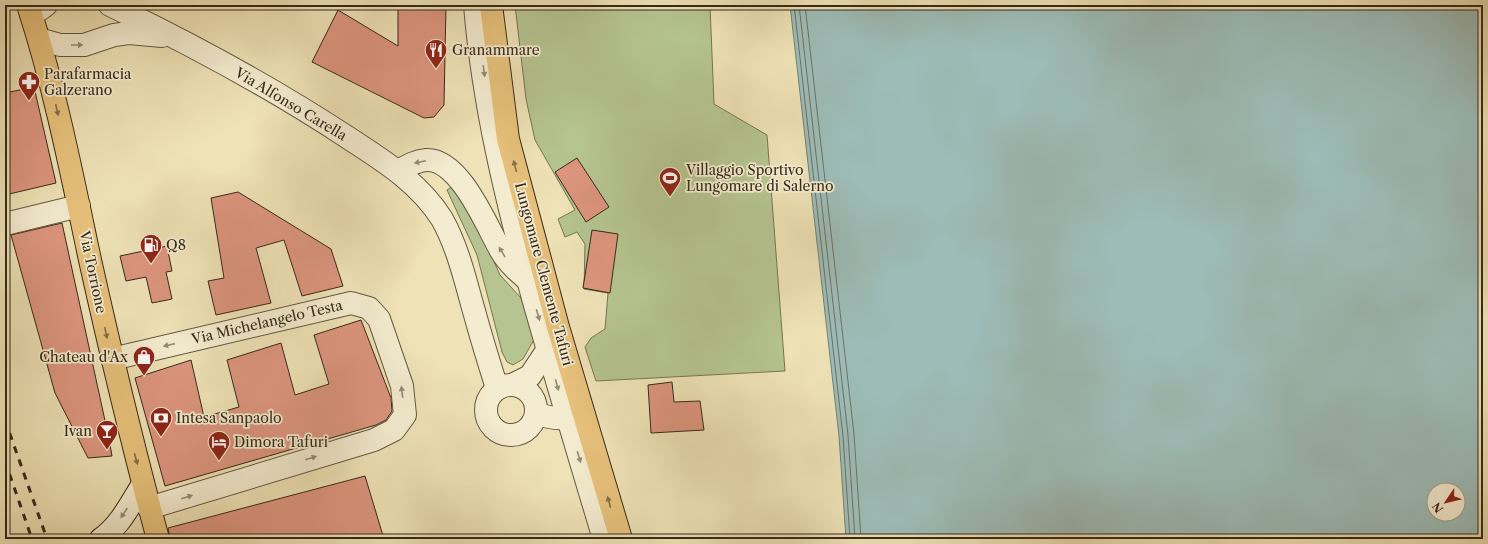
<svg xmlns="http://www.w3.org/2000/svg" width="1488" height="544" viewBox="0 0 1488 544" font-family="'Libre Caslon Text',serif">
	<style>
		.green { fill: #b5c490; stroke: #767654 }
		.water { fill: #9dbcb7; stroke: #748177; fill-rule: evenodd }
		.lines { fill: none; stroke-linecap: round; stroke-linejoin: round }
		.shore { stroke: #6a7268; stroke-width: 1 }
		.building { fill: #dc957e; stroke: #362918 }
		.minor-casing { stroke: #645740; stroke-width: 24 }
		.tertiary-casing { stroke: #645740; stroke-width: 24 }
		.secondary-casing { stroke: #362918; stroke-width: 24 }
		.primary-casing { stroke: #362918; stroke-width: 24 }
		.minor { stroke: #f4ecd0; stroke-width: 22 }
		.tertiary { stroke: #f4ecd0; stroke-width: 22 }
		.secondary { stroke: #f4ecd0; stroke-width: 22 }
		.primary { stroke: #e7c17b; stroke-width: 22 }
		.rail { stroke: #362918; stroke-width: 3; stroke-dasharray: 7 7; stroke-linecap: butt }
		.oneway { fill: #958a74 }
		.oneway2 { fill: #866d45 }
		.labels { text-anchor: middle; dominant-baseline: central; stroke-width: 3.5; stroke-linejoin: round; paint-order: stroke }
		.poi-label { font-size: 14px; fill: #362918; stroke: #f4ecd0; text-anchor: start }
		.street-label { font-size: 14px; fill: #362918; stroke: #f4ecd0 }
	</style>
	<rect width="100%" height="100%" fill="#eee2b6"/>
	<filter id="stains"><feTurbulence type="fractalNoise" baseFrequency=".005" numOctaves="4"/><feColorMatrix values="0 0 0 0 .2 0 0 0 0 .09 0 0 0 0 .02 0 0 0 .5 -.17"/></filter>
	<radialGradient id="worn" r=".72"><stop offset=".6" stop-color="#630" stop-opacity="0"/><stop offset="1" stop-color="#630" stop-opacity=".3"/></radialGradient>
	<!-- green -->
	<g class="green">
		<path d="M 515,5 L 710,5 L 714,104 L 767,135 L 785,371 L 596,381 L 585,347 L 591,338 L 605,329 L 608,293 L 584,289 L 585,244 L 577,232 L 565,237 L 558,219 L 575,210 L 535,140 L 526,99 Z"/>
		<path d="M 453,186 L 476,221 L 500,275 L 521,298 L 535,338 L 523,359 L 513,365 L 507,362 L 502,352 L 477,255 L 447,190 Z"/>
	</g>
	<!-- water -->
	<path class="water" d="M 790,5 L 1483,5 L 1483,539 L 846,539 L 839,436 ZM 1434,490 L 1458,490 L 1458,514 L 1434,514 Z"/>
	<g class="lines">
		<!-- shore -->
		<g class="shore">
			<path d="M 794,5 L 843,436 L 850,539"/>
			<path d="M 799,5 L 848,435 L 855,539"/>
			<path d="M 805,5 L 854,434 L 861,539"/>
		</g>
	</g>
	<!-- building -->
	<g class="building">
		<path d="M 398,5 L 446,5 L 444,105 L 434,117 L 424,118 L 312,62 L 338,10 L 398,46 Z"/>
		<path d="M 34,87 L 56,183 L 5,195 L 5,93 Z"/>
		<path d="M 577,158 L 609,207 L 586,222 L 555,172 Z"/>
		<path d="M 238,192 L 331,249 L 343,286 L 302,296 L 284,240 L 256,248 L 271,303 L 216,315 L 208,281 L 224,278 L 211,198 Z"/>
		<path d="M 62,223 L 109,439 L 112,456 L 88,458 L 55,393 L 11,235 Z"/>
		<path d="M 592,230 L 618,234 L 610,293 L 583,288 Z"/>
		<path d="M 167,246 L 172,271 L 166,272 L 172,299 L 152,303 L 146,277 L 126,281 L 120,256 Z"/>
		<path d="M 361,320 L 391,398 L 392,411 L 386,420 L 376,425 L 165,486 L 135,378 L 191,360 L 204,417 L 239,407 L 227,360 L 281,343 L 295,395 L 329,384 L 314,335 Z"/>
		<path d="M 672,382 L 674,402 L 700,401 L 704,430 L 651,433 L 648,385 Z"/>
		<path d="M 365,476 L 384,539 L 170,539 L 168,528 Z"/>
	</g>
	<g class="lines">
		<!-- minor casing -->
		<g class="minor-casing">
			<g id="minor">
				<path d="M 110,5 C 191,44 271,87 347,137 C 382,160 419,182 442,219 C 457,246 464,275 472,304 C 480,333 488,360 497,388"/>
				<path d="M 32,15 L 46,5"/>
				<path d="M 39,39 L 60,45 L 84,45 L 114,35 L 129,33 L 162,36"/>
				<path d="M 398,171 C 407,166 415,161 426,160 C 460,158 487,227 501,251 C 509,265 523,276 535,286"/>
				<path d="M 5,224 L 79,206"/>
				<path d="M 112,359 L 351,303 L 369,308 L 379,319 L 402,386 L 405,415 L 394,430 L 374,440 L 149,508"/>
				<circle cx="511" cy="410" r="25"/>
				<path d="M 512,385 L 530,376 L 548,349"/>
				<path d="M 536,414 C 555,419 564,420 584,415"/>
			</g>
		</g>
		<!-- tertiary casing -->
		<g class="tertiary-casing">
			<path id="tertiary" d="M 475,5 C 483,105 507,202 533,298 C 556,379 580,459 604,539"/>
		</g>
		<!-- secondary casing -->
		<g class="secondary-casing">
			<path id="secondary" d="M 101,539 C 120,526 131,503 143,484"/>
		</g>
		<!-- primary casing -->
		<g class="primary-casing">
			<g id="primary">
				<path d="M 28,5 C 55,88 72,175 90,260 C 111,354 133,447 158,539"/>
				<path d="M 491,5 L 508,139 L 558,327 L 621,539"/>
			</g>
		</g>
		<!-- minor -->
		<use href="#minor" class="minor"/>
		<!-- tertiary -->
		<use href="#tertiary" class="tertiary"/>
		<!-- secondary -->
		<use href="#secondary" class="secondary"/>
		<!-- primary -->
		<use href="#primary" class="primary"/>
		<!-- rail -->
		<g class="rail">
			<path d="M 5,420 L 47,539"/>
			<path d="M 5,461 L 32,539"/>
		</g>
	</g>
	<!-- one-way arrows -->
	<defs><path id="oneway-solid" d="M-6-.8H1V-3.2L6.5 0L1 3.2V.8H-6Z"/></defs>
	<g class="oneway">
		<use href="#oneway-solid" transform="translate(77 45)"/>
		<use href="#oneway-solid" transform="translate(484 71) rotate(82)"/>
		<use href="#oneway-solid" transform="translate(420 162) rotate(168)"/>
		<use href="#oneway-solid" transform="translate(502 252) rotate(-121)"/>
		<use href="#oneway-solid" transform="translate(538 315) rotate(74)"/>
		<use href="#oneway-solid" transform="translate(169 345) rotate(167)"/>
		<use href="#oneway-solid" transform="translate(557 385) rotate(75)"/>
		<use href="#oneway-solid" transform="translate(402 392) rotate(-97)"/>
		<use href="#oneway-solid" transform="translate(579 457) rotate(73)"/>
		<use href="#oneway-solid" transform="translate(311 458) rotate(-17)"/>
		<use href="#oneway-solid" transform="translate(187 497) rotate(-17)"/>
		<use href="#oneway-solid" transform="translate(124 513) rotate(123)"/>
	</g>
	<g class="oneway2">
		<use href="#oneway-solid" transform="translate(57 110) rotate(77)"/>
		<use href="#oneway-solid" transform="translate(515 166) rotate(-104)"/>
		<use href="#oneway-solid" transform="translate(106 333) rotate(78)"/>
		<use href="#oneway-solid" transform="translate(136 459) rotate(75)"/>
		<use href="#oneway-solid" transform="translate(609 502) rotate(-106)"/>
	</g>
	<!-- icons -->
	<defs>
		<g id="restaurant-pin" transform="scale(1.15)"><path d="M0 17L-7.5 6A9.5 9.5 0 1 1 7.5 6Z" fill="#8f2418" stroke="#f4ecd0"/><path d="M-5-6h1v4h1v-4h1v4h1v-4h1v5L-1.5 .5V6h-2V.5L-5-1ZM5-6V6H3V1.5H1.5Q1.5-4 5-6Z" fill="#fff"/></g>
		<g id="pharmacy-pin" transform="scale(1.15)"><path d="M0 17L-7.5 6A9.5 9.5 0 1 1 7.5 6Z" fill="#8f2418" stroke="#f4ecd0"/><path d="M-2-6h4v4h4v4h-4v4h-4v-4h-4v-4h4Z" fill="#fff"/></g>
		<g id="stadium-pin" transform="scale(1.15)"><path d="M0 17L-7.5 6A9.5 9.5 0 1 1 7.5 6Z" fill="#8f2418" stroke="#f4ecd0"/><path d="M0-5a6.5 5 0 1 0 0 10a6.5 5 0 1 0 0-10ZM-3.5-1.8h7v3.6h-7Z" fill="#fff"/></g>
		<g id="fuel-pin" transform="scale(1.15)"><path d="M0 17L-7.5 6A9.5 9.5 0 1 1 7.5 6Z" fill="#8f2418" stroke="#f4ecd0"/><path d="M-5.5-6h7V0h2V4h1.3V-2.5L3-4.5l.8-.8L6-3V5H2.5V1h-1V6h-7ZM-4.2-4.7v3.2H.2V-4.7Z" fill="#fff"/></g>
		<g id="shop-pin" transform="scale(1.15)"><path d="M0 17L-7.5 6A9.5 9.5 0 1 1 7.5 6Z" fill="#8f2418" stroke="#f4ecd0"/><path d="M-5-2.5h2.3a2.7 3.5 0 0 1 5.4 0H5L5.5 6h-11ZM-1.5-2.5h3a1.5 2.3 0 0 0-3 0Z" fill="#fff"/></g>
		<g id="bank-pin" transform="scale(1.15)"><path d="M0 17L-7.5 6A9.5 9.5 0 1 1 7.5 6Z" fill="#8f2418" stroke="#f4ecd0"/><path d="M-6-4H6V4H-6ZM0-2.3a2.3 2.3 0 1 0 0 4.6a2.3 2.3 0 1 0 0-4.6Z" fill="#fff"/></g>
		<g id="bar-pin" transform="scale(1.15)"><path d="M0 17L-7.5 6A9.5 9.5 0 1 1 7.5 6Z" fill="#8f2418" stroke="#f4ecd0"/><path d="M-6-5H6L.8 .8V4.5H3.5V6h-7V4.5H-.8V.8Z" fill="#fff"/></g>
		<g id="hotel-pin" transform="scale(1.15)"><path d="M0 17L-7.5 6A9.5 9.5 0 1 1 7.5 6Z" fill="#8f2418" stroke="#f4ecd0"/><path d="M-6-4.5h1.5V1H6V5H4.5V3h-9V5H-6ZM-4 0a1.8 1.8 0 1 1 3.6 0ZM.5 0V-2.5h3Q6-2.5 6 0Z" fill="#fff"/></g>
	</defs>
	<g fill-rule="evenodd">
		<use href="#restaurant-pin" x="436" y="50"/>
		<use href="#pharmacy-pin" x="29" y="82"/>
		<use href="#stadium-pin" x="670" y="178"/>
		<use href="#fuel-pin" x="151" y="245"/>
		<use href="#shop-pin" x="144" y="357"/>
		<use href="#bank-pin" x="161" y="418"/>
		<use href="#bar-pin" x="107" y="431"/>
		<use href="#hotel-pin" x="219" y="442"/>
	</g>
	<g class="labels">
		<!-- poi labels -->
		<g class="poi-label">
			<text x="452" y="50">Granammare</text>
			<text x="44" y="74">Parafarmacia<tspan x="44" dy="16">Galzerano</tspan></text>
			<text x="686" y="170">Villaggio Sportivo<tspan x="686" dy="16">Lungomare di Salerno</tspan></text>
			<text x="166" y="245">Q8</text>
			<text x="128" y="357" text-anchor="end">Chateau d'Ax</text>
			<text x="176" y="418">Intesa Sanpaolo</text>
			<text x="92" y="431" text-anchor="end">Ivan</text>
			<text x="234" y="442">Dimora Tafuri</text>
		</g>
		<!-- street labels -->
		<g class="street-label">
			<text transform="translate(291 104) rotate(31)">Via Alfonso Carella</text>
			<text transform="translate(93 272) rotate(78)">Via Torrione</text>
			<text transform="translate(544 274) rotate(75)">Lungomare Clemente Tafuri</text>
			<text transform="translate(267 322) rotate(-13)">Via Michelangelo Testa</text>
		</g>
	</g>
	<!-- margin -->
	<rect width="1488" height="544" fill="none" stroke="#eee2b6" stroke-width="20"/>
	<rect x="6" y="6" width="1476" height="532" fill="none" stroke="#362918" stroke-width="2"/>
	<rect x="10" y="10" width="1468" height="524" fill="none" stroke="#362918"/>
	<!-- north arrow -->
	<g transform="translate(1446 502) rotate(235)"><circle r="19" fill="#f4ecd0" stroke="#a89e86"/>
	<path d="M0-3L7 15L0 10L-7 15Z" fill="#8f2418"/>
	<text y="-6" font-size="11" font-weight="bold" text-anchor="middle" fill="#362918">N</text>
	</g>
	<rect width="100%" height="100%" filter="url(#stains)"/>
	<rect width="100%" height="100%" fill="url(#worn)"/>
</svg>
